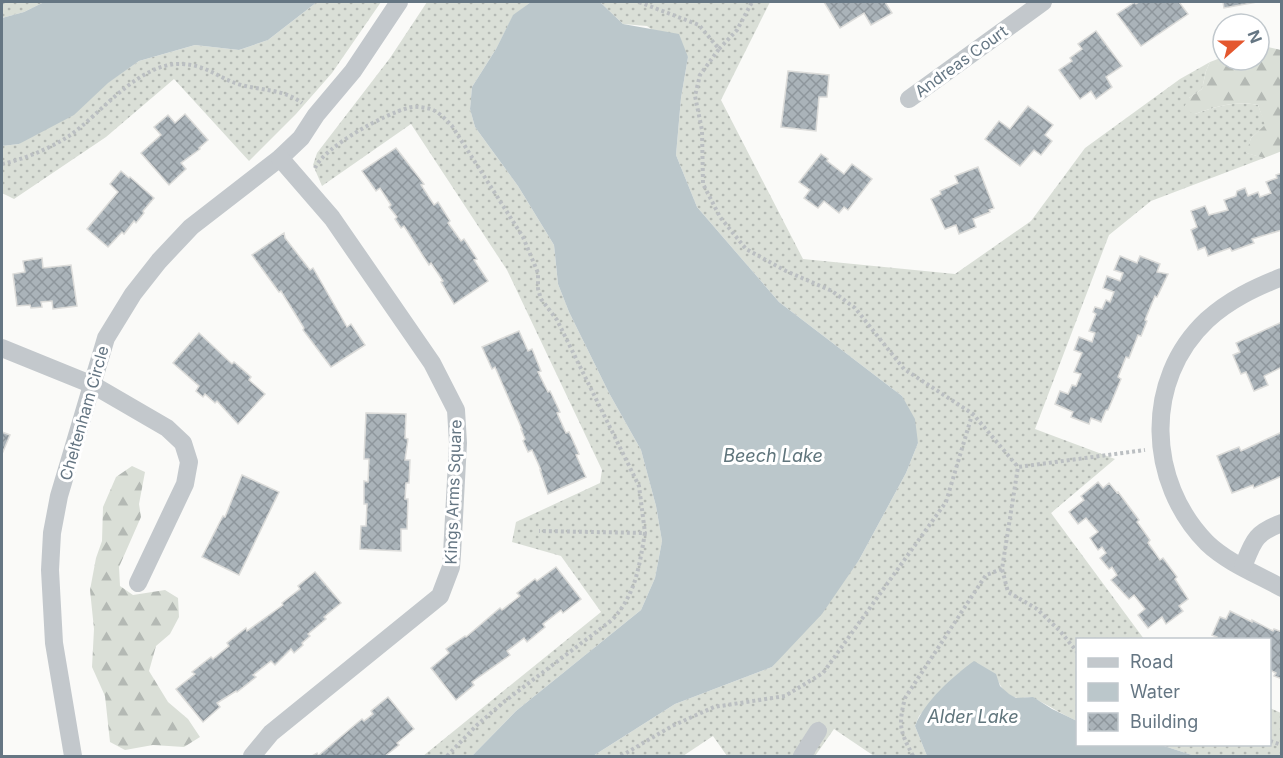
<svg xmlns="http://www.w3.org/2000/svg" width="1283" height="758" viewBox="0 0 1283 758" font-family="Inter,sans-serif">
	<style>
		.grass { fill: url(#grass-dots) }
		.forest { fill: url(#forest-firs) }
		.water { fill: #bbc7cb }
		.building { fill: url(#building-cross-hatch); stroke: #dcdcda; stroke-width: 1.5 }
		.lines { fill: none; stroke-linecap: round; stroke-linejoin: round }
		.path { stroke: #bbbfc2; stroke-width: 4; stroke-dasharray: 3 3; stroke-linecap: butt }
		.street { stroke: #c3c8cc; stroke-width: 18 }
		.labels { text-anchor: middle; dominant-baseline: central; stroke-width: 6; stroke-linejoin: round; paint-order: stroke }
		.street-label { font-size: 16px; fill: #657683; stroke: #fff }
		.water-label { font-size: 18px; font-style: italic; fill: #60757c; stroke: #fff }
	</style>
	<defs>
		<pattern id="grass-dots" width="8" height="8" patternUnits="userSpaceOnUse" patternTransform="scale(1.5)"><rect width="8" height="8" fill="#dadfd7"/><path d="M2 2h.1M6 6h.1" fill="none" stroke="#b4b9b4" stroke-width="1.8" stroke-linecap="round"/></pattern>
		<pattern id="forest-firs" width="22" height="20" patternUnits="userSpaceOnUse" patternTransform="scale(1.5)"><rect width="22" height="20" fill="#dadfd7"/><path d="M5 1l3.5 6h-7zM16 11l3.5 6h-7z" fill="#b4b9b4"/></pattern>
		<pattern id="building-cross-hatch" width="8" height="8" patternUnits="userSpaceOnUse" patternTransform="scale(1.5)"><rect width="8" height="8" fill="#aab3b9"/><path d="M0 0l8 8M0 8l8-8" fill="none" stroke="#8e969c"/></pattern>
	</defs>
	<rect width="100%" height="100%" fill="#fafaf8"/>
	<!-- grass -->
	<g class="grass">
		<path d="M 2,2 L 44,2 L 24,12 L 2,18 Z"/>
		<path d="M 317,2 L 381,2 L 332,73 L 296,114 L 249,161 L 174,79 L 106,137 L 14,199 L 2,193 L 2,146 L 19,144 L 139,61 L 195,45 L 239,50 L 268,40 Z"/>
		<path d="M 427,2 L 531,2 L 513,16 L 496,49 L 472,87 L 470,109 L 475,127 L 518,186 L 554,245 L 558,284 L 569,312 L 609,393 L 641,450 L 656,506 L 662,541 L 655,578 L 641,610 L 516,711 L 472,756 L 423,756 L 601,612 L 561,556 L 512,542 L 516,522 L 600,483 L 602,470 L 507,270 L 411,124 L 322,186 L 313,165 L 317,153 L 390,58 Z"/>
		<path d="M 600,2 L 770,2 L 721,100 L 803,259 L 955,274 L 1031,221 L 1085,148 L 1180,79 L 1210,62 L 1206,71 L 1202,89 L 1189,98 L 1195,114 C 1217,106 1235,101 1258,105 L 1266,125 L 1251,138 L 1247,153 L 1264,158 L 1151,201 L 1109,235 L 1035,429 L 1115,459 L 1051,513 L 1144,639 L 1078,640 L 1077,721 C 1063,715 1050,706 1035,699 C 1029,695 1023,699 1017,698 C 1005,696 999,684 995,674 L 960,672 L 919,716 L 915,726 L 927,756 L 874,756 L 834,729 L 815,756 L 727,756 L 713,736 L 683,756 L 593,756 L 675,704 L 772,667 L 859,560 L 906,473 L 918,443 L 902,396 L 779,302 L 697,207 L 676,155 L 681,98 L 688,57 L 647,26 L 623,24 Z"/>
		<path d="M 1270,708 L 1281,713 L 1281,756 L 1195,756 L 1161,745 L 1270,744 Z"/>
	</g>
	<!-- forest -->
	<g class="forest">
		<path d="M 1268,47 L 1281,50 L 1282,151 L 1264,158 L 1246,153 L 1251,138 L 1265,125 L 1258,105 C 1235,101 1217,106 1195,114 L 1183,109 L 1189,98 L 1202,89 L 1206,71 L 1210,62 L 1223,57 L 1223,60 L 1259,60 L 1259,48 Z"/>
		<path d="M 132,466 L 145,472 L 139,504 L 141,517 L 119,567 L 120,586 L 133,595 L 165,590 L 178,598 L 179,617 L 170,634 L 156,646 L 149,671 L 168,702 L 188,719 L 200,737 L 184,747 L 153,745 L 125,750 L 110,742 L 105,696 L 92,667 L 94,629 L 90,590 L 96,558 L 102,541 L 103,507 L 116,477 Z"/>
	</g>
	<!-- water -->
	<g class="water">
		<path d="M 44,2 L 317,2 L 268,40 L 239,50 L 195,45 L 139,61 L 108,83 L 74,115 L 19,144 L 2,146 L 2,18 L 24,12 Z"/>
		<path d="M 531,2 L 600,2 L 623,24 L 679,34 L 688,57 L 681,98 L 676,155 L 697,207 L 779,302 L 902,396 L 915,419 L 918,443 L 906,473 L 859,560 L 822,614 L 772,667 L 675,704 L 593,756 L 472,756 L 516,711 L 641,610 L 655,578 L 662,541 L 656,506 L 641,450 L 609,393 L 569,312 L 558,284 L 554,245 L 518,186 L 475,127 L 470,109 L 472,87 L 496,49 L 513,15 Z"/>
		<path d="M 974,661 L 996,674 L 1000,686 L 1009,694 L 1016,698 L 1033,697 L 1052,709 L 1077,721 L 1078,744 L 1161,745 L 1195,756 L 927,756 L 915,726 C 925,701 952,677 974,661 Z"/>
	</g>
	<!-- building -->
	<g class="building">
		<path d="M 824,2 L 885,2 L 892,13 L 871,25 L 864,13 L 840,28 Z"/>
		<path d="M 1135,2 L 1136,4 L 1139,2 L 1179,2 L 1188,14 L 1141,46 L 1117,14 Z"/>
		<path d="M 1223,2 L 1257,2 L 1224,8 Z"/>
		<path d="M 1096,31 L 1122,66 L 1106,77 L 1112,87 L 1096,99 L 1091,91 L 1080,99 L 1059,70 L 1072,61 L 1070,58 L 1082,49 L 1078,44 Z"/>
		<path d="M 788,71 L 829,75 L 827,97 L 819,97 L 816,131 L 781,127 Z"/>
		<path d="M 1028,106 L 1053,125 L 1045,135 L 1052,141 L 1041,155 L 1034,150 L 1020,166 L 985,139 L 999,121 L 1010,129 Z"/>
		<path d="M 185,114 L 208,140 L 199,148 L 200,149 L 181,163 L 186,169 L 169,185 L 141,153 L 161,135 L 154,127 L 168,115 L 175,123 Z"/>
		<path d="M 396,148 L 424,184 L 421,185 L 434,205 L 438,202 L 450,221 L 448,223 L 461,241 L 464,239 L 477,259 L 474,260 L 488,281 L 454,304 L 441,282 L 443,281 L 431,263 L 429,265 L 404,226 L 401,228 L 395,219 L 397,217 L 389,207 L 391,205 L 380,188 L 376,191 L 362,171 Z"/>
		<path d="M 821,154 L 828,159 L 827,161 L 844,174 L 852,164 L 872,179 L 848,210 L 844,207 L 839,213 L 824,201 L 818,208 L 804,198 L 810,190 L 799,182 Z"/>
		<path d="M 978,167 L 994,208 L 989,210 L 990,212 L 973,219 L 976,227 L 959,234 L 956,225 L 945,229 L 931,199 L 941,194 L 940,191 L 958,183 L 955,176 Z"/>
		<path d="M 121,171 L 129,178 L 130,177 L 154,198 L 143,211 L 144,213 L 136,223 L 134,221 L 124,234 L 122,232 L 108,247 L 87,229 L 118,192 L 110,184 Z"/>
		<path d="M 1282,173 L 1282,230 L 1252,239 L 1254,243 L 1232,251 L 1230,248 L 1208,256 L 1205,247 L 1198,250 L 1191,230 L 1197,227 L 1191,211 L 1205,206 L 1209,215 L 1228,210 L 1224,200 L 1236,196 L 1237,191 L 1245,188 L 1248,196 L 1258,192 L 1260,197 L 1271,193 L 1266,182 L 1277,178 L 1276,175 Z"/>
		<path d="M 284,233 L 285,238 L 310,270 L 313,268 L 347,327 L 351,324 L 365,345 L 331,367 L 303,330 L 304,328 L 281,291 L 279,292 L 252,255 Z"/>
		<path d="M 1120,256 L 1137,263 L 1140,256 L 1160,264 L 1157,272 L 1168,274 L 1157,297 L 1155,296 L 1145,320 L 1147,321 L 1141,336 L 1138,335 L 1129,358 L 1126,357 L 1118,377 L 1121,379 L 1108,410 L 1106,410 L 1101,422 L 1091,418 L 1089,424 L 1071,417 L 1073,412 L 1055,404 L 1060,391 L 1068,394 L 1072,385 L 1076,386 L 1081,374 L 1074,372 L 1082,353 L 1074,350 L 1079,337 L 1092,342 L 1095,333 L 1089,331 L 1096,314 L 1093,312 L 1095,307 L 1102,309 L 1106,300 L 1110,302 L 1114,292 L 1103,288 L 1107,276 L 1120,281 L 1123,273 L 1114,270 Z"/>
		<path d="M 42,258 L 43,268 L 71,265 L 77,306 L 53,309 L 52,301 L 41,302 L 42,307 L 31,308 L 30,305 L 17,306 L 13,274 L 25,272 L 23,261 Z"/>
		<path d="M 1282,322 L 1282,367 L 1264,376 L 1268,385 L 1254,391 L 1246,372 L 1241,374 L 1233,355 L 1240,352 L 1236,343 Z"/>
		<path d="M 519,331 L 528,351 L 532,349 L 541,371 L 538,372 L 548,392 L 550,391 L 560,412 L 557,413 L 566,433 L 569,432 L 579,454 L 576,455 L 586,477 L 548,494 L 540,470 L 541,470 L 532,450 L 528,452 L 523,441 L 525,439 L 521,429 L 522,429 L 495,367 L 492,369 L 482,347 Z"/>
		<path d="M 199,333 L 232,364 L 234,362 L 251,377 L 249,380 L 265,394 L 238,424 L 217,401 L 215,403 L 205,394 L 203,397 L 196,391 L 199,386 L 173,363 Z"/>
		<path d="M 366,413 L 406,414 L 405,438 L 408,439 L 405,460 L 410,460 L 409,483 L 406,483 L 405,499 L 408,499 L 407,529 L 401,529 L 401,551 L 360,549 L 361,526 L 366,526 L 367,504 L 364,504 L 364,481 L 368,482 L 369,459 L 364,459 Z"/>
		<path d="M 2,432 L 10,435 L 2,454 Z"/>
		<path d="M 1282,432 L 1282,476 L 1254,488 L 1253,485 L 1232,493 L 1217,456 L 1239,447 L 1241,451 Z"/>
		<path d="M 242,475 L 279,492 L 239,575 L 202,557 L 223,516 L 225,517 Z"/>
		<path d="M 1098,482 L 1103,488 L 1109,483 L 1117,493 L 1118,492 L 1139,520 L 1137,522 L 1150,540 L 1148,543 L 1160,560 L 1163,558 L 1177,577 L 1175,579 L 1188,599 L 1179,606 L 1183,611 L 1166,624 L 1162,617 L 1148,628 L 1138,615 L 1145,609 L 1134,595 L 1129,599 L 1111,580 L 1117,575 L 1112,567 L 1109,569 L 1100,558 L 1106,553 L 1102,547 L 1098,550 L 1090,538 L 1098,532 L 1086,518 L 1078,524 L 1069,512 L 1084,500 L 1081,496 Z"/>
		<path d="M 556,567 L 581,599 L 563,613 L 561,610 L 543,624 L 545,627 L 527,642 L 524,638 L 507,651 L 510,655 L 472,682 L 474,685 L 456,700 L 431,668 L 449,653 L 446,649 L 465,636 L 466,637 L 500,608 L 502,610 L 520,596 L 517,593 L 535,579 L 537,581 Z"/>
		<path d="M 315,572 L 341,603 L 324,617 L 326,619 L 308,634 L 310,636 L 302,643 L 303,645 L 294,653 L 291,649 L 275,665 L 271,661 L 253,675 L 256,677 L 237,692 L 236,691 L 217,703 L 220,707 L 203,722 L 176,689 L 195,674 L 192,672 L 211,657 L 213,659 L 229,646 L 227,643 L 246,628 L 247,631 L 283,605 L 282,603 L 300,589 L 298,586 Z"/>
		<path d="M 1230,611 L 1252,622 L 1252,620 L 1273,631 L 1274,629 L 1282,632 L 1282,679 L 1274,676 L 1276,673 L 1270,670 L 1270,640 L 1216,640 L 1217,637 L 1212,635 L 1220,617 L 1226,619 Z"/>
		<path d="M 388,697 L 414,729 L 397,743 L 399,745 L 385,756 L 312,756 L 317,753 L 318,756 L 362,719 L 364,721 L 373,714 L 371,711 Z"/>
	</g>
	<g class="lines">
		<!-- path -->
		<g class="path">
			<path d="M 639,2 L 699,25 L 719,49 L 700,75 L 695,96 L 702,130 L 703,184 L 720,217 L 746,249 L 786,271 L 832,291 L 855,308 L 904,369 L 973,414 L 1018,467"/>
			<path d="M 719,49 L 737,30 L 752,2"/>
			<path d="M 2,164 C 24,159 49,149 69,136 C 101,114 139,62 182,64 C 206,65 217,77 238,84 C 260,91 282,88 302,103"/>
			<path d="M 315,168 C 325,146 385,114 408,108 C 413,106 420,107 426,108 C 437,109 445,119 452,126 L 523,237 L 538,273 L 538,289 L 541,299 L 557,320 L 639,486 L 645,533"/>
			<path d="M 1078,653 L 1060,631 L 1037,609 L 1008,592 L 1002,569 L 1018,467 L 1145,450"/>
			<path d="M 1270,741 L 1282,745"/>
			<path d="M 447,756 L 477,725 L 505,701 L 612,620 C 636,594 639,567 645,533 L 539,531"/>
			<path d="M 621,756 L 672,726 L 714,707 L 785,696 L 823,673 L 946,502 L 972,415"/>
			<path d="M 913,756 C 900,731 898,726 905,698 L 986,575 L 1002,569"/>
		</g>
		<!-- street -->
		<g class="street">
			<path d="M 909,99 L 1043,2"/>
			<path d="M 1282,277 C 1254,288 1229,300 1207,320 C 1143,380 1147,482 1207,543 C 1228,563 1257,574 1282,588"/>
			<path d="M 2,348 L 93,385 L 167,428 L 183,443 L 189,462 L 185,484 L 138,583"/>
			<path d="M 1243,567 C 1253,542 1254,533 1282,523"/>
			<path d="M 73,756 L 54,643 L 50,570 L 52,533 L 59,496 L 106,338 L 133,294 L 159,261 L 191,227 L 280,158 L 301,138 L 316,115 L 353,71 L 399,2"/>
			<path d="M 252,756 L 271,733 L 440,596 L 451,567 L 452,554 L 458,443 L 456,410 L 432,363 L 332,218 L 280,158"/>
			<path d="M 802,756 L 818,731"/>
		</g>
	</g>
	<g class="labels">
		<!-- street labels -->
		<g class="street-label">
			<text transform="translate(961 61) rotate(-36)">Andreas Court</text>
			<text transform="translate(84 413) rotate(-74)">Cheltenham Circle</text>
			<text transform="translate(453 492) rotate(-88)">Kings Arms Square</text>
		</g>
		<!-- water labels -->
		<g class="water-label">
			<text x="773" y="455">Beech Lake</text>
			<text x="973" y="716">Alder Lake</text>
		</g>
	</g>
	<!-- border -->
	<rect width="1283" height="758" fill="none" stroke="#657683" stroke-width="6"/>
	<!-- legend -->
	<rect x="1076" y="638" width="195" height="108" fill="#ffffff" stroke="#c1c8cd" stroke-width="1.5"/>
	<rect x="1088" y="658" width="30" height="9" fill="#c3c8cc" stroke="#c1c8cd" stroke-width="1.5"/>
	<text x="1130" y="668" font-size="18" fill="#657683">Road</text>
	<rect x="1088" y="683" width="30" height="18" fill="#bbc7cb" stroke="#c1c8cd" stroke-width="1.5"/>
	<text x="1130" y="698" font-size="18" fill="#657683">Water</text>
	<rect x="1088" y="713" width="30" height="18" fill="url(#building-cross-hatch)" stroke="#c1c8cd" stroke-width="1.5"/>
	<text x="1130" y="728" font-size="18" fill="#657683">Building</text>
	<!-- north arrow -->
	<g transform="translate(1241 42) rotate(69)"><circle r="28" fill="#ffffff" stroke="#c1c8cd" stroke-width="1.5"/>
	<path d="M0-4.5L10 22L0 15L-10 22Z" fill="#e4572e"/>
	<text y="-9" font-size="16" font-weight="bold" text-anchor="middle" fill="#657683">N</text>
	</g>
</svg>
